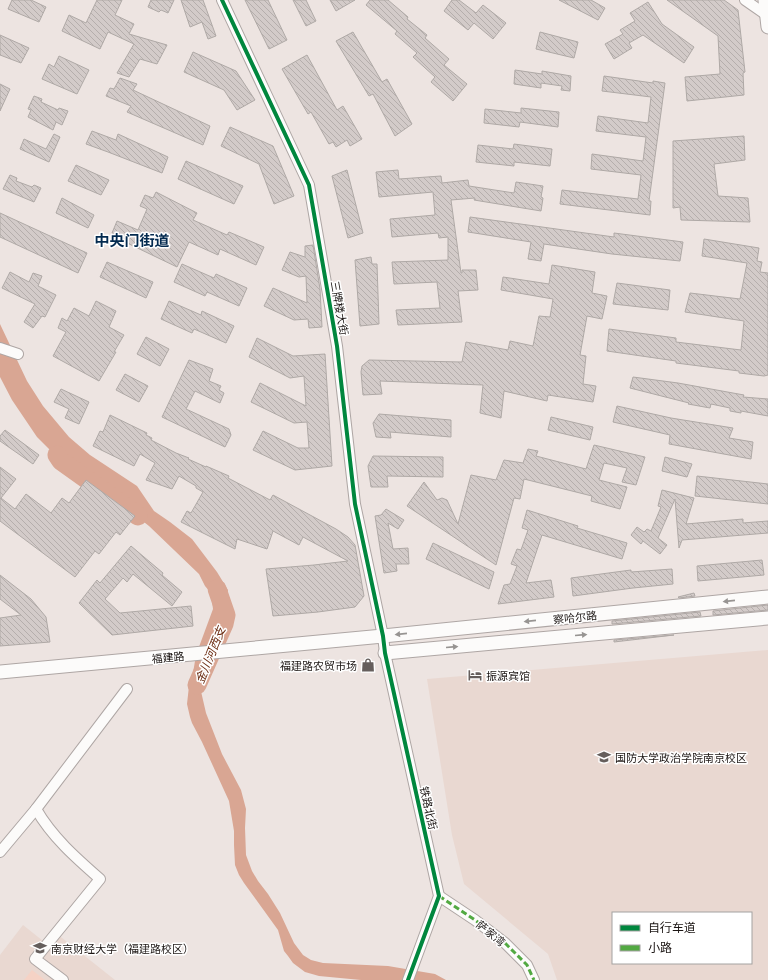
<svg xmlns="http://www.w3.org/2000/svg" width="768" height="980" viewBox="0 0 768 980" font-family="'Noto Sans','Noto Sans SC',sans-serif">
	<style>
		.built { fill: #e9d8d1; fill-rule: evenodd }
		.park { fill: #f5d2c5 }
		.water { fill: #d9a693 }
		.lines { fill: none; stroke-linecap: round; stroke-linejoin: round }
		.river { stroke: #d9a693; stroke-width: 19 }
		.building { fill: url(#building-back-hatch); stroke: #afa9a6 }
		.minor-casing { stroke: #aea6a4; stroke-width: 12 }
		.major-casing { stroke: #aea6a4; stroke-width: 15 }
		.minor { stroke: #fcfbfa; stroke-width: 10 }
		.major { stroke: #fcfbfa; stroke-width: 13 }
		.quiet { stroke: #52a942; stroke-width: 3; stroke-dasharray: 6 3; stroke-linecap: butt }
		.cycleway-casing { stroke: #fff; stroke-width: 6 }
		.cycleway { stroke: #00873e; stroke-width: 4 }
		.oneway { fill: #979492 }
		.labels { text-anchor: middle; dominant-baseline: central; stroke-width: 3; stroke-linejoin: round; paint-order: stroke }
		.street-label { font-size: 11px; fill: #1c1614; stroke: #fff }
		.poi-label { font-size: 11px; fill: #1c1614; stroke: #fff; text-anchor: start }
		.water-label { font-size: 12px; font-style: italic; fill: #6c2d13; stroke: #fff }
		.district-label { font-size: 15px; font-weight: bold; fill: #032a4f; stroke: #fff }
	</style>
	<defs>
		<pattern id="building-back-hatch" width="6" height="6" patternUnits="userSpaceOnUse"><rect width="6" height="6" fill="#d3cbc9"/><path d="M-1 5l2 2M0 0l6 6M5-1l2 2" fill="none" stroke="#b5aeac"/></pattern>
	</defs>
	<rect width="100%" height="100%" fill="#ede4e1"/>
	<!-- built -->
	<g class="built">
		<path d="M 768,650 L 768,980 L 557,980 L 548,954 L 464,884 L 452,835 L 427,679 ZM 613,913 L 751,913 L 751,963 L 613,963 Z"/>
		<path d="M 23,925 L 43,941 L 52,930 L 115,980 L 0,980 L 0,955 Z"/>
	</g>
	<!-- park -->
	<path class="park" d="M 32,970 L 45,980 L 24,980 Z"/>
	<!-- water -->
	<path class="water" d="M 0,324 L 27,381 L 43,406 L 69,437 L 90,455 L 137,486 L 154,511 L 170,522 L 192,539 L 217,572 L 228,590 L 222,626 L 209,654 L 205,676 L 200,687 L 206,713 L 222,754 L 241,790 L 246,809 L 245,828 L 246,855 L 252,871 L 258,881 L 268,894 L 280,913 L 294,943 L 303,955 L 311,960 L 323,963 L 388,966 L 435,974 L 446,980 L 361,980 L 319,976 L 305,972 L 293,963 L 288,956 L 284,951 L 278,930 L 244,883 L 239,875 L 235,865 L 234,845 L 234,831 L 229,801 L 202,742 L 192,723 L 190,717 L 187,704 L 189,686 L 193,673 L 196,655 L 213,609 L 211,593 L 205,586 L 199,574 L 149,526 L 103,490 L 57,457 L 37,437 L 12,400 L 0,377 Z"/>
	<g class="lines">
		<!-- river -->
		<g class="river">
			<path d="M 57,455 L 61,461 L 138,516"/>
			<path d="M 197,685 L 224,624 L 226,615 L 217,589"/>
		</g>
	</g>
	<!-- building -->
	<g class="building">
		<path d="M 12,0 L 31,0 L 46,7 L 39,22 L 8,9 Z"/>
		<path d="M 97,0 L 122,0 L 115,15 L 134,24 L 129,34 L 167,45 L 157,64 L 140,59 L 129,77 L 117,73 L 134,44 L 108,32 L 100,49 L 62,31 L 69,15 L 86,23 Z"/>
		<path d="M 151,0 L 174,0 L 168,13 L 161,10 L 159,12 L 148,7 Z"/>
		<path d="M 181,0 L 203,0 L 216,36 L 208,39 L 202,22 L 190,27 Z"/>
		<path d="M 245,0 L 268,0 L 287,40 L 269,49 Z"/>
		<path d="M 293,0 L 306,0 L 316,21 L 306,26 Z"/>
		<path d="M 330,0 L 355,0 L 336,11 Z"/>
		<path d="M 370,0 L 388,0 L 408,17 L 407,19 L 427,35 L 425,38 L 449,59 L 444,65 L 467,84 L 453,101 L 431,82 L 435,77 L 413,57 L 417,53 L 395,34 L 397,31 L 366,5 Z"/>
		<path d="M 452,0 L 459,0 L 476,13 L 483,5 L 506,23 L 493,39 L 474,23 L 468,30 L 444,11 Z"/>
		<path d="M 559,0 L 591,0 L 605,8 L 598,20 Z"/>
		<path d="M 667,0 L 724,0 L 738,10 L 745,72 L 743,73 L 744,95 L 687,101 L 685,77 L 720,74 L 718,36 Z"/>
		<path d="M 648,2 L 662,24 L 694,47 L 684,63 L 643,35 L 629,43 L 632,48 L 614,59 L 605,44 L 623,34 L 620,30 L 635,21 L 630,13 Z"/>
		<path d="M 353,32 L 382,82 L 387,79 L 412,124 L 395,136 L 373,94 L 369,96 L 336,41 Z"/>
		<path d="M 540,32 L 578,42 L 574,58 L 536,49 Z"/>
		<path d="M 0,35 L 29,48 L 21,63 L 0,55 Z"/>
		<path d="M 193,52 L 236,71 L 255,100 L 237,110 L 224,90 L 184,72 Z"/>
		<path d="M 307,55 L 337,110 L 343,106 L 362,139 L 350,146 L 347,140 L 336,147 L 333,142 L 329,144 L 311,112 L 308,114 L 282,69 Z"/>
		<path d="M 59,56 L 89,70 L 77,94 L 42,79 L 49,64 L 54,67 Z"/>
		<path d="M 515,70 L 542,74 L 542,71 L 571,76 L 570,91 L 561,90 L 562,86 L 541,83 L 541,88 L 514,84 Z"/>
		<path d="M 604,76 L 653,83 L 653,81 L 665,83 L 649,201 L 651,201 L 650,215 L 560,204 L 562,190 L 638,199 L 641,175 L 591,169 L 592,154 L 643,161 L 646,137 L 596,131 L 598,116 L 648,123 L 651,97 L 602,91 Z"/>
		<path d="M 120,78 L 137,84 L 133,90 L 210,126 L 203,145 L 127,112 L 131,106 L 106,96 L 110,88 L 114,89 Z"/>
		<path d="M 0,84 L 10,89 L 0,111 Z"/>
		<path d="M 34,96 L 42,99 L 41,102 L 58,110 L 59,108 L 68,111 L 62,125 L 56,122 L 53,130 L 28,117 L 31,110 L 28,109 Z"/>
		<path d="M 521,108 L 559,112 L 558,127 L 520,122 L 519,127 L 484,123 L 485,109 L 521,113 Z"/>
		<path d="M 230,127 L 273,146 L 294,196 L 274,204 L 259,164 L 221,146 Z"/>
		<path d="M 92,131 L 116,140 L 118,134 L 168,157 L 162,173 L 108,152 L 86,144 Z"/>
		<path d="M 54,134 L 60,137 L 49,162 L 20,149 L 24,139 L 46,149 Z"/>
		<path d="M 744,136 L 745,160 L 714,164 L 718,196 L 748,198 L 750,222 L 681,220 L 680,207 L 673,208 L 673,141 Z"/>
		<path d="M 514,144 L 552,149 L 550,166 L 514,162 L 514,166 L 476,162 L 478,145 L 513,149 Z"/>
		<path d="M 186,161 L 243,186 L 234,204 L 178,179 Z"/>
		<path d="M 76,165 L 109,180 L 101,195 L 68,181 Z"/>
		<path d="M 347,170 L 363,233 L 348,238 L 332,176 Z"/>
		<path d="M 398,170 L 399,179 L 441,176 L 442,183 L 468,180 L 469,186 L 514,193 L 516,182 L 543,186 L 541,197 L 543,198 L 541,211 L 474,200 L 475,198 L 451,200 L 461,273 L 462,273 L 462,270 L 476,270 L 478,290 L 458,291 L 462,322 L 398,325 L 396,310 L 440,308 L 437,282 L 394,284 L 392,262 L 448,260 L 448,237 L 439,238 L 438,233 L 392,237 L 390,219 L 435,215 L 433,192 L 379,197 L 376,172 Z"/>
		<path d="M 10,175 L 17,178 L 16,181 L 32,187 L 34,185 L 41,188 L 34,202 L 3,189 Z"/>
		<path d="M 156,192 L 197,213 L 193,220 L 227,235 L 229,232 L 264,247 L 256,265 L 220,249 L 218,255 L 189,242 L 177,267 L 125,242 L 126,240 L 112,233 L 117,221 L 138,230 L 147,209 L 140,206 L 145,195 L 153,198 Z"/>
		<path d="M 62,198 L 94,215 L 88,228 L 56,213 Z"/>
		<path d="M 0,213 L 87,253 L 78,273 L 0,237 Z"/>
		<path d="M 470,217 L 614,237 L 614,233 L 683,242 L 680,261 L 612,254 L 544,244 L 541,261 L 528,259 L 531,242 L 468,232 Z"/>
		<path d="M 704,239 L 759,248 L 757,261 L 762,262 L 760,272 L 768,273 L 768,375 L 764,376 L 739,373 L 739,371 L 676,363 L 676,361 L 607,351 L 609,329 L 676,338 L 676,342 L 741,350 L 744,321 L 685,312 L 690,293 L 740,299 L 747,263 L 702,256 Z"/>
		<path d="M 313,245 L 320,289 L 322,327 L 309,328 L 308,319 L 294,320 L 264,306 L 273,288 L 307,303 L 306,276 L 299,277 L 282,270 L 290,252 L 305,257 L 305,246 Z"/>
		<path d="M 371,257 L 372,264 L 377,264 L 379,324 L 360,326 L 355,260 Z"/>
		<path d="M 107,262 L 153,282 L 146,298 L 100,277 Z"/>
		<path d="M 182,264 L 214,278 L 216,274 L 247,288 L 239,306 L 207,292 L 205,296 L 174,282 Z"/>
		<path d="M 552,265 L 595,272 L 592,293 L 607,296 L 602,319 L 587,316 L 580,355 L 586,356 L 583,384 L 596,386 L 593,402 L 548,395 L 547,401 L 504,391 L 501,418 L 480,413 L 483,385 L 380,381 L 382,394 L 363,395 L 361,372 L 362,366 L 369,360 L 462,362 L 466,342 L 508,350 L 510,341 L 533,346 L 539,316 L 550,317 L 553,299 L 501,290 L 503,277 L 549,284 Z"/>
		<path d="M 10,272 L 29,282 L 33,273 L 42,276 L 38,286 L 56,295 L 45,317 L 42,316 L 33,328 L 24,322 L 35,304 L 2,288 Z"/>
		<path d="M 617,283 L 670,290 L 668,310 L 613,304 Z"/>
		<path d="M 96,301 L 116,311 L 109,327 L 124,335 L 114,352 L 116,352 L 99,381 L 53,356 L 66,332 L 58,328 L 62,318 L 67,321 L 74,308 L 89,316 Z"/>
		<path d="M 169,301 L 201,315 L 202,311 L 234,326 L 226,343 L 194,329 L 192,333 L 161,319 Z"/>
		<path d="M 146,337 L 169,349 L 160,366 L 137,354 Z"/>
		<path d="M 257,338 L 293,356 L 325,354 L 332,466 L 295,470 L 253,450 L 263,431 L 298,448 L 309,448 L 307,422 L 294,423 L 251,402 L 260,383 L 306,406 L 304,376 L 290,378 L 249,357 Z"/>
		<path d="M 189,360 L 213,369 L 209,381 L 221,386 L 219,390 L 224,393 L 220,403 L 195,391 L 186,409 L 229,429 L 231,435 L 225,447 L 162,417 Z"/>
		<path d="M 125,374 L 148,386 L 139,402 L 116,390 Z"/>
		<path d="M 633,377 L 678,383 L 744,395 L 743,397 L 768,399 L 768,416 L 741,411 L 741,413 L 730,411 L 730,408 L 711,404 L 710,408 L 688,404 L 689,403 L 630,388 Z"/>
		<path d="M 61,389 L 89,402 L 79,424 L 65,418 L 69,409 L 54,402 Z"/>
		<path d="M 617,406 L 671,418 L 733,428 L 729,438 L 753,442 L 751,459 L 669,444 L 670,435 L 613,422 Z"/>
		<path d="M 379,414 L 451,420 L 451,437 L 390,432 L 391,438 L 376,437 L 373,423 Z"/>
		<path d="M 110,415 L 147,433 L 146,435 L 152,438 L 151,440 L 176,453 L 189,458 L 188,459 L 206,467 L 206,466 L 229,476 L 228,478 L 270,500 L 273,495 L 336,529 L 348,537 L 355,545 L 364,596 L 355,607 L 318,612 L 273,616 L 266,569 L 314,565 L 348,561 L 303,537 L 299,545 L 273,531 L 267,549 L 237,539 L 235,549 L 181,522 L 187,511 L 191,513 L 203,492 L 196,488 L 196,486 L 179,476 L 172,489 L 146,480 L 155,463 L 140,454 L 134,466 L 93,446 L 100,431 L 103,432 Z"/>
		<path d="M 551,417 L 593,427 L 590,440 L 548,430 Z"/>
		<path d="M 5,430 L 39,455 L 33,464 L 0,441 L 0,436 Z"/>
		<path d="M 594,445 L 645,457 L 636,485 L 622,482 L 627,468 L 604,463 L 599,480 L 627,487 L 620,509 L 591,501 L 592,496 L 524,479 L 520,499 L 514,498 L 496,565 L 407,506 L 424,482 L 437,500 L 442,498 L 447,500 L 458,524 L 471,475 L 496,480 L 504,460 L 523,463 L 528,449 L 538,451 L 536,456 L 586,469 Z"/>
		<path d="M 373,456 L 443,457 L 443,477 L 387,476 L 388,487 L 371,487 L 368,466 Z"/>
		<path d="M 665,457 L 692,464 L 687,477 L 662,471 Z"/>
		<path d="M 0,467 L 16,479 L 1,498 L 15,509 L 26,494 L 51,513 L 62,498 L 69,503 L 86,480 L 135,516 L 120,535 L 116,532 L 99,554 L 95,551 L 75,577 L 0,521 Z"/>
		<path d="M 697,476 L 768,484 L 768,504 L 695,496 Z"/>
		<path d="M 662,490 L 694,498 L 686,524 L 743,519 L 743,523 L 768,521 L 768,533 L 682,540 L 679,548 L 675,499 L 658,538 L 667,545 L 660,554 L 643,541 L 641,544 L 631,535 L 637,527 L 644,532 L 647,529 L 651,531 L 661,507 L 658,506 Z"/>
		<path d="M 386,509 L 404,520 L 398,529 L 388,523 L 393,549 L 408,548 L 409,564 L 396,564 L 397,571 L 384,573 L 375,516 L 381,515 Z"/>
		<path d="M 527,510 L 578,526 L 577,528 L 627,543 L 622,559 L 542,535 L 526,583 L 551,580 L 554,597 L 498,604 L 504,585 L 510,584 L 517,566 L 511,564 L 517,549 L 521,550 L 528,530 L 522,528 Z"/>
		<path d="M 433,543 L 494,572 L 489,589 L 426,559 Z"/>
		<path d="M 131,546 L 163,573 L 162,575 L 182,592 L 172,606 L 133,574 L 127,582 L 123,578 L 105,599 L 120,613 L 191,606 L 193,626 L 112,635 L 79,603 L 97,580 L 100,583 Z"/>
		<path d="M 762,560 L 764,575 L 698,581 L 697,566 Z"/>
		<path d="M 672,569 L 673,584 L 633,588 L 573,596 L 571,578 L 631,570 L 631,572 Z"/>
		<path d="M 0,575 L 31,599 L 46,617 L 50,642 L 0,646 L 0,618 L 21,615 L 0,599 Z"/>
		<path d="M 694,593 L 695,596 L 679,598 L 678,597 Z"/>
		<path d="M 768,605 L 768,610 L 713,615 L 713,611 Z"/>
		<path d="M 700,612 L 701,616 L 612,624 L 612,621 Z"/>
		<path d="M 674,635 L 614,642 L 614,640 Z"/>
	</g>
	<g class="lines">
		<!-- minor casing -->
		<g class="minor-casing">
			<g id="minor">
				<path d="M 222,0 L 309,185 L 337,346 L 355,504 L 383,636 L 385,653 L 439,896 L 408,980"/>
				<path d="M 745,0 L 768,16"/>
				<path d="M 0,348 L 18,354"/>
				<path d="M 0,852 L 36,809"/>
				<path d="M 439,896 L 475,920 L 505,943 L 527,965 L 534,980"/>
				<path d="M 63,980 L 35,959 L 100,879 C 76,858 52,837 36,809 L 127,689"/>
			</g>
		</g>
		<!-- major casing -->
		<g class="major-casing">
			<g id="major">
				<path d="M 765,0 L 768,27"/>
				<path d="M 385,653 L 768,618"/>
				<path d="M 0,672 L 383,636 L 768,597"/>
			</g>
		</g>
		<!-- minor -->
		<use href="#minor" class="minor"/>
		<!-- major -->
		<use href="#major" class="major"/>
		<!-- quiet -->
		<path class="quiet" d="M 439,896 L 475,920 L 505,943 L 527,965 L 534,980"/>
		<!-- cycleway casing -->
		<g class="cycleway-casing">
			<path id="cycleway" d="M 222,0 L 309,185 L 337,346 L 355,504 L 383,636 L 385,653 L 439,896 L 408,980"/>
		</g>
		<!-- cycleway -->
		<use href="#cycleway" class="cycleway"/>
	</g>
	<!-- one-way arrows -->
	<defs><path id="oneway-solid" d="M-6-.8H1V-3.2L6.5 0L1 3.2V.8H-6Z"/></defs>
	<g class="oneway">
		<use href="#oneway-solid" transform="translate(729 601) rotate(174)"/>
		<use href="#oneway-solid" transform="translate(530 621) rotate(174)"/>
		<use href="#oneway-solid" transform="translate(401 634) rotate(174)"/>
		<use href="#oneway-solid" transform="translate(581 635) rotate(-5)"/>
		<use href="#oneway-solid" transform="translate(452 647) rotate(-5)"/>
	</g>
	<!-- icons -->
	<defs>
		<g id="shop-bare" transform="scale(1.08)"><path d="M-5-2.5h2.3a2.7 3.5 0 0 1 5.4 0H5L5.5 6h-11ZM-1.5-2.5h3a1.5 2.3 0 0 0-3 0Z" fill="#655e5c" stroke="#fff" stroke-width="2.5" paint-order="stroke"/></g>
		<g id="hotel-bare" transform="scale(1.08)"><path d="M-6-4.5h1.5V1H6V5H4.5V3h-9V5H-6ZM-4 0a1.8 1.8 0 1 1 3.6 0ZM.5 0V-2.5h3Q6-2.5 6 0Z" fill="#655e5c" stroke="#fff" stroke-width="2.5" paint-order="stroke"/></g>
		<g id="university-bare" transform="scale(1.08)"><path d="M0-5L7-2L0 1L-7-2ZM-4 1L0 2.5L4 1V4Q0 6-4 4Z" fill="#655e5c" stroke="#fff" stroke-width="2.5" paint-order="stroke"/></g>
	</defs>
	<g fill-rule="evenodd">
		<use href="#shop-bare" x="368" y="665"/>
		<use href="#hotel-bare" x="475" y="675"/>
		<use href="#university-bare" x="604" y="757"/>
		<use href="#university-bare" x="40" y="948"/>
	</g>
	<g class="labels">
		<!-- street labels -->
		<g class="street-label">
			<text transform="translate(340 308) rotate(80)">三牌楼大街</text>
			<text transform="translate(575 617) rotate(-6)">察哈尔路</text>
			<text transform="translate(168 657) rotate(-5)">福建路</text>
			<text transform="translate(429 808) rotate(77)">铁路北街</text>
			<text transform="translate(491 933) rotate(39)">萨家湾</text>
		</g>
		<!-- poi labels -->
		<g class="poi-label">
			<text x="357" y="665" text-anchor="end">福建路农贸市场</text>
			<text x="486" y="675">振源宾馆</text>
			<text x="615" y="757">国防大学政治学院南京校区</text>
			<text x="51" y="948">南京财经大学（福建路校区）</text>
		</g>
		<!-- water labels -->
		<g class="water-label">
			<text transform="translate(210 655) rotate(-68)">金川河西支</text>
		</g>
		<!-- district labels -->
		<g class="district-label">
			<text x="132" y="240">中央门街道</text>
		</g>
	</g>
	<!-- legend -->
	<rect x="612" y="912" width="140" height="52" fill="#ffffff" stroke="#a4a2a1"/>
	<rect x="620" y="925" width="20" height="6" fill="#00873e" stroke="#a4a2a1"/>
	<text x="648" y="932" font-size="12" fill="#1c1614">自行车道</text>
	<rect x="620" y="945" width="20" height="6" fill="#52a942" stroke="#a4a2a1"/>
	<text x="648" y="952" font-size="12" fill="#1c1614">小路</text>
</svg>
